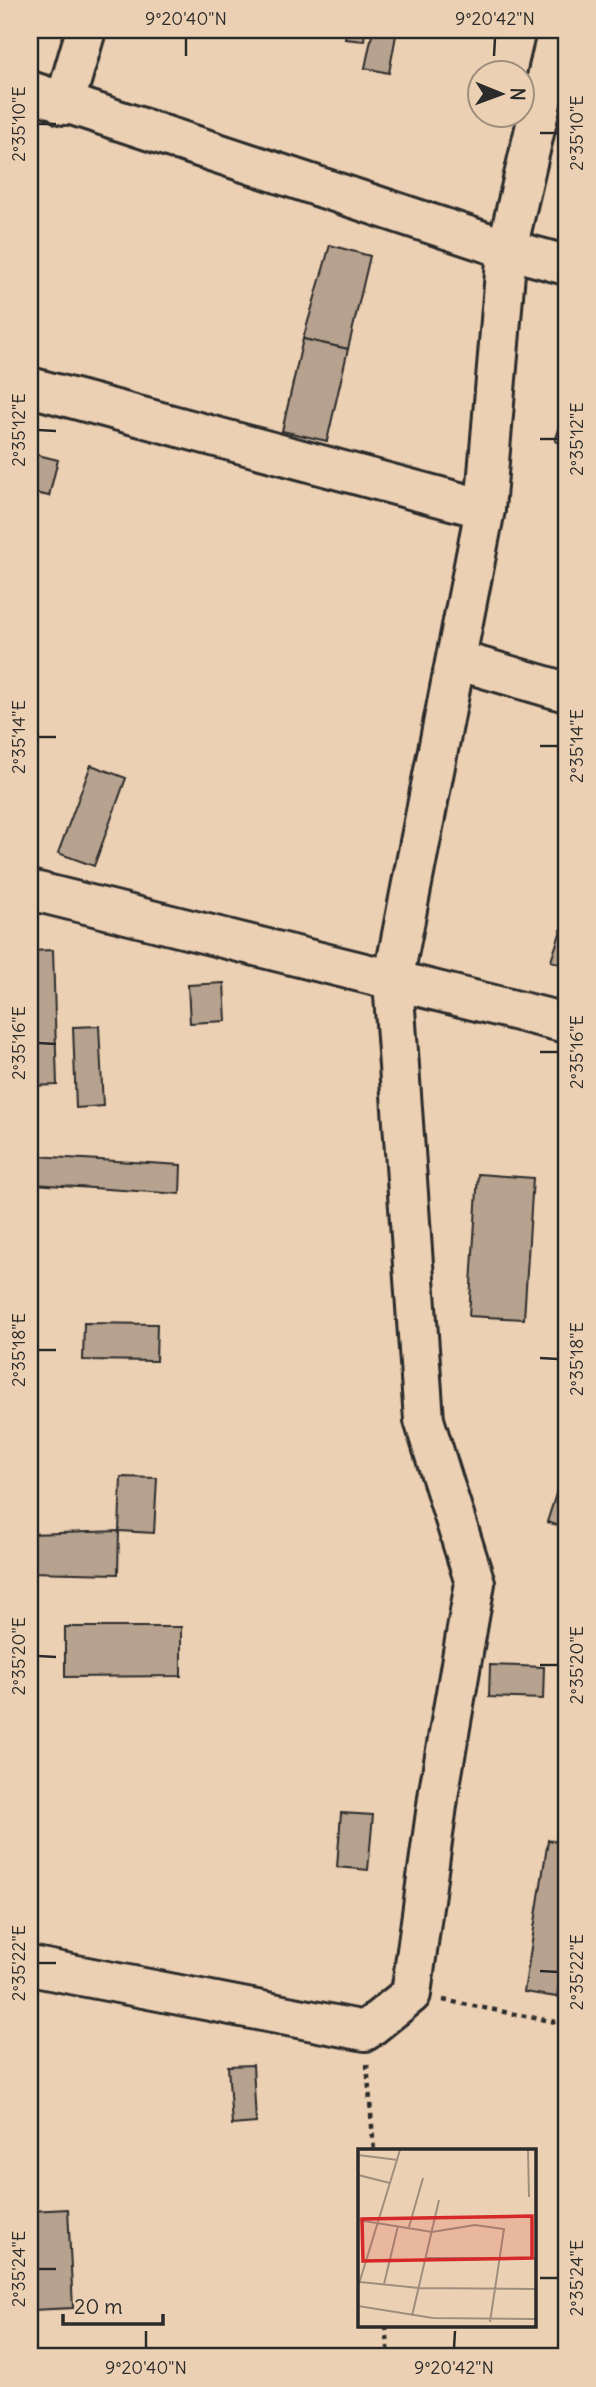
<svg xmlns="http://www.w3.org/2000/svg" width="596" height="2387" viewBox="0 0 596 2387" font-family="Delius,sans-serif">
	<style>
		.building { fill: #b6a28e; stroke: #2b2b2b; stroke-width: 2 }
		.lines { fill: none; stroke-linecap: round; stroke-linejoin: round }
		.minor-casing { stroke: #2b2b2b; stroke-width: 44 }
		.path { stroke: #2b2b2b; stroke-width: 4.5; stroke-dasharray: 5 5; stroke-linecap: butt }
		.minor { stroke: #ecd0b3; stroke-width: 38 }
		.ticks { fill: none; stroke: #2b2b2b; stroke-width: 2.5 }
		.inset-road { fill: none; stroke: #9f8e7d; stroke-width: 2 }
		.view { fill: #d62828; fill-opacity: 0.15; stroke: #d62828; stroke-width: 3.5 }
		.inset-edge { fill: none; stroke: #2b2b2b; stroke-width: 3.5 }
		.neatline { fill: none; stroke: #2b2b2b; stroke-width: 2.5 }
		.ticks-label { font-size: 18px; text-anchor: middle; fill: #2b2b2b }
	</style>
	<rect width="100%" height="100%" fill="#ecd0b3"/>
	<filter id="ink" filterUnits="userSpaceOnUse"><feTurbulence type="fractalNoise" baseFrequency=".0143" numOctaves="2"/><feDisplacementMap in="SourceGraphic" scale="14" xChannelSelector="R" yChannelSelector="G"/><feConvolveMatrix kernelMatrix="1 2 1 2 8 2 1 2 1" color-interpolation-filters="sRGB"/></filter>
	<g filter="url(#ink)">
		<!-- building -->
		<g class="building">
			<path d="M 346,30 L 365,30 L 364,41 L 345,39 Z"/>
			<path d="M 373,30 L 397,30 L 389,73 L 365,68 Z"/>
			<path d="M 330,245 L 370,256 L 348,349 L 303,339 Z"/>
			<path d="M 303,339 L 348,349 L 327,441 L 282,431 Z"/>
			<path d="M 566,409 L 566,445 L 555,441 Z"/>
			<path d="M 30,453 L 58,460 L 49,496 L 30,492 Z"/>
			<path d="M 91,765 L 126,778 L 94,866 L 58,853 Z"/>
			<path d="M 566,915 L 566,966 L 551,961 Z"/>
			<path d="M 53,950 L 57,1085 L 30,1086 L 30,951 Z"/>
			<path d="M 224,983 L 226,1021 L 190,1023 L 188,985 Z"/>
			<path d="M 99,1026 L 103,1106 L 76,1108 L 73,1027 Z"/>
			<path d="M 35,1156 L 181,1165 L 180,1194 L 34,1184 Z"/>
			<path d="M 478,1174 L 533,1178 L 524,1319 L 469,1316 Z"/>
			<path d="M 84,1323 L 157,1324 L 156,1361 L 83,1360 Z"/>
			<path d="M 563,1472 L 566,1473 L 566,1528 L 547,1522 Z"/>
			<path d="M 121,1477 L 157,1478 L 154,1533 L 119,1531 Z"/>
			<path d="M 119,1531 L 118,1574 L 30,1572 L 30,1534 Z"/>
			<path d="M 65,1627 L 181,1627 L 181,1676 L 65,1677 Z"/>
			<path d="M 490,1665 L 544,1667 L 543,1699 L 489,1697 Z"/>
			<path d="M 341,1813 L 373,1815 L 368,1870 L 337,1867 Z"/>
			<path d="M 548,1840 L 566,1843 L 566,1938 L 557,1997 L 524,1992 Z"/>
			<path d="M 253,2065 L 256,2123 L 232,2125 L 228,2066 Z"/>
			<path d="M 68,2209 L 73,2308 L 32,2310 L 30,2211 Z"/>
		</g>
		<g class="lines">
			<!-- minor casing -->
			<g class="minor-casing">
				<g id="minor">
					<path d="M 30,91 L 507,249 L 566,265"/>
					<path d="M 64,105 L 86,30"/>
					<path d="M 30,387 L 485,509"/>
					<path d="M 456,660 L 566,692"/>
					<path d="M 30,890 L 566,1023"/>
					<path d="M 30,1966 L 365,2031 L 411,1994 L 439,1791 L 475,1583 L 424,1420 L 393,981 L 485,509 L 507,249 L 558,30"/>
				</g>
			</g>
			<!-- path -->
			<g class="path">
				<path d="M 443,2000 L 566,2024"/>
				<path d="M 367,2064 L 374,2151"/>
				<path d="M 386,2326 L 389,2357"/>
			</g>
			<!-- minor -->
			<use href="#minor" class="minor"/>
		</g>
	</g>
	<!-- ticks -->
	<path class="ticks" d="M 186,56 L 186,38M 494,56 L 495,38M 38,124 L 56,124M 540,133 L 558,133M 38,430 L 56,431M 540,439 L 558,439M 38,737 L 56,737M 540,746 L 558,746M 38,1043 L 56,1044M 540,1052 L 558,1052M 38,1350 L 56,1350M 540,1358 L 558,1359M 38,1656 L 56,1657M 540,1665 L 558,1665M 38,1963 L 56,1963M 540,1971 L 558,1972M 38,2269 L 56,2269M 540,2278 L 558,2278M 146,2348 L 146,2331M 454,2348 L 455,2331"/>
	<!-- overview -->
	<g transform="translate(358 2149)">
		<rect width="178" height="178" fill="#ecd0b3"/>
		<path class="inset-road" d="M 170,1 L 171,48M 0,6 L 40,11M 0,26 L 32,34M 0,71 L 74,83 L 117,76 L 146,80 L 132,173M 51,78 L 65,29M 68,109 L 179,109M 2,133 L 61,139 L 179,140M 26,135 L 40,77M 0,138 L 42,1M 0,157 L 75,169 L 179,170M 54,167 L 81,51"/>
		<path class="view" d="M 174,67 L 174,109 L 5,112 L 4,70 Z"/>
		<rect width="178" height="178" class="inset-edge"/>
	</g>
	<!-- margin -->
	<rect width="596" height="2387" fill="none" stroke="#ecd0b3" stroke-width="77"/>
	<!-- north arrow -->
	<g transform="translate(501 94) rotate(91)"><circle r="33" fill="#ecd0b3" stroke="#9f8e7d" stroke-width="2"/>
	<path d="M0-5L12 26L0 18L-12 26Z" fill="#2b2b2b"/>
	<text y="-10" font-size="19" font-weight="bold" text-anchor="middle" fill="#2b2b2b">N</text>
	</g>
	<!-- scale -->
	<path d="M63 2314v10h100v-10" fill="none" stroke="#2b2b2b" stroke-width="3.5"/>
	<text x="74" y="2314" font-size="21" fill="#2b2b2b" stroke="#ecd0b3" stroke-width="5" paint-order="stroke">20 m</text>
	<rect x="38" y="38" width="520" height="2310" class="neatline"/>
	<g class="ticks-label">
		<text x="186" y="25">9°20'40"N</text>
		<text x="495" y="25">9°20'42"N</text>
		<text transform="translate(19 124) rotate(-90)" y="6">2°35'10"E</text>
		<text transform="translate(577 133) rotate(-90)" y="6">2°35'10"E</text>
		<text transform="translate(19 430) rotate(-90)" y="6">2°35'12"E</text>
		<text transform="translate(577 439) rotate(-90)" y="6">2°35'12"E</text>
		<text transform="translate(19 737) rotate(-90)" y="6">2°35'14"E</text>
		<text transform="translate(577 746) rotate(-90)" y="6">2°35'14"E</text>
		<text transform="translate(19 1043) rotate(-90)" y="6">2°35'16"E</text>
		<text transform="translate(577 1052) rotate(-90)" y="6">2°35'16"E</text>
		<text transform="translate(19 1350) rotate(-90)" y="6">2°35'18"E</text>
		<text transform="translate(577 1359) rotate(-90)" y="6">2°35'18"E</text>
		<text transform="translate(19 1656) rotate(-90)" y="6">2°35'20"E</text>
		<text transform="translate(577 1665) rotate(-90)" y="6">2°35'20"E</text>
		<text transform="translate(19 1963) rotate(-90)" y="6">2°35'22"E</text>
		<text transform="translate(577 1972) rotate(-90)" y="6">2°35'22"E</text>
		<text transform="translate(19 2269) rotate(-90)" y="6">2°35'24"E</text>
		<text transform="translate(577 2278) rotate(-90)" y="6">2°35'24"E</text>
		<text x="146" y="2374">9°20'40"N</text>
		<text x="454" y="2374">9°20'42"N</text>
	</g>
</svg>
